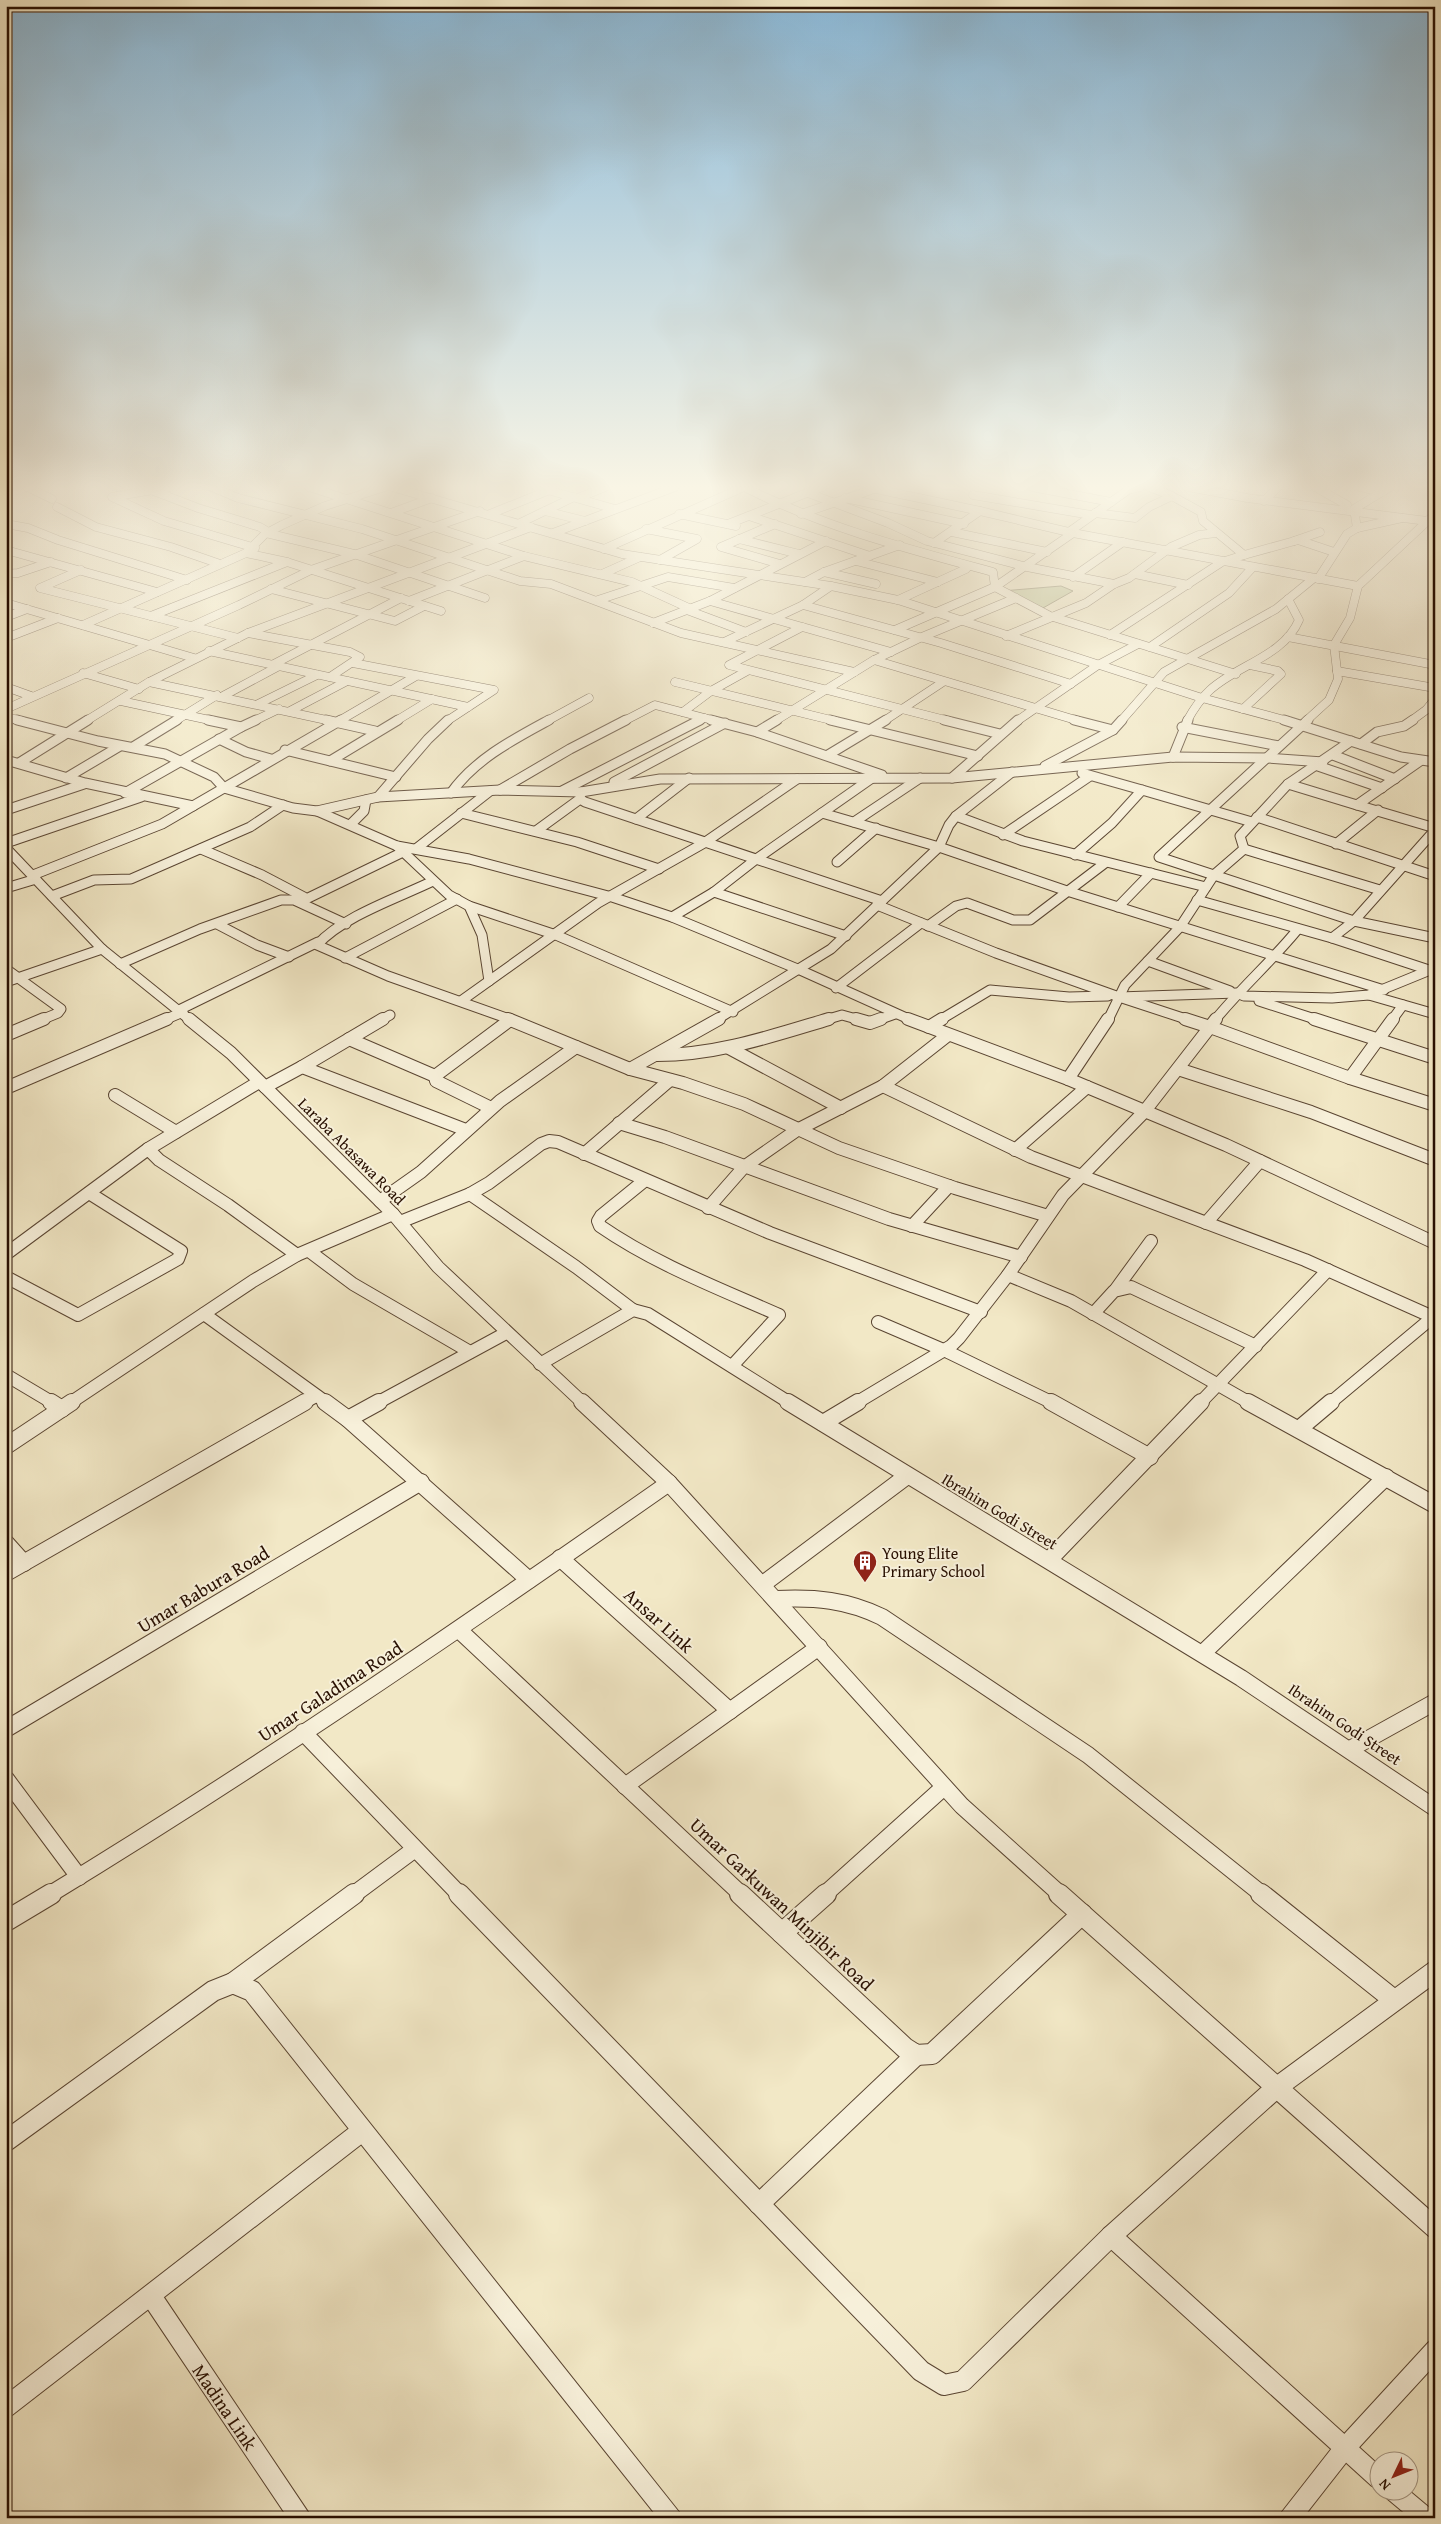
<svg xmlns="http://www.w3.org/2000/svg" width="1441" height="2524" viewBox="0 0 1441 2524" font-family="'Gentium Book Plus',serif">
	<style>
		.green { fill: #bdc593; stroke: #726a4a }
		.lines { fill: none; stroke-linecap: round; stroke-linejoin: round }
		.minor-far4-casing { stroke: #5a4532; stroke-width: 9 }
		.minor-far3-casing { stroke: #5a4532; stroke-width: 11 }
		.minor-far2-casing { stroke: #5a4532; stroke-width: 14 }
		.minor-far1-casing { stroke: #5a4532; stroke-width: 18 }
		.minor-casing { stroke: #5a4532; stroke-width: 22 }
		.minor-far4 { stroke: #f7f0da; stroke-width: 8 }
		.minor-far3 { stroke: #f7f0da; stroke-width: 9 }
		.minor-far2 { stroke: #f7f0da; stroke-width: 12 }
		.minor-far1 { stroke: #f7f0da; stroke-width: 16 }
		.minor { stroke: #f7f0da; stroke-width: 20 }
		.labels { text-anchor: middle; dominant-baseline: central; stroke-width: 4; stroke-linejoin: round; paint-order: stroke }
		.street-label { font-size: 16px; fill: #280f01; stroke: #f7f0da }
		.poi-label { font-size: 16px; fill: #280f01; stroke: #f7f0da; text-anchor: start }
		.near-street-label { font-size: 19px; fill: #280f01; stroke: #f7f0da }
	</style>
	<rect width="100%" height="100%" fill="#f2e8c6"/>
	<filter id="stains"><feTurbulence type="fractalNoise" baseFrequency=".004" numOctaves="4"/><feColorMatrix values="0 0 0 0 .2 0 0 0 0 .09 0 0 0 0 .02 0 0 0 .5 -.17"/></filter>
	<radialGradient id="worn" r=".72"><stop offset=".6" stop-color="#630" stop-opacity="0"/><stop offset="1" stop-color="#630" stop-opacity=".3"/></radialGradient>
	<!-- green -->
	<path class="green" d="M 1061,586 L 1073,591 L 1043,608 L 1002,591 Z"/>
	<g class="lines">
		<!-- minor-far4 casing -->
		<g class="minor-far4-casing">
			<g id="minor-far4">
				<path d="M 27,487 L 52,499"/>
				<path d="M 170,487 L 112,497 L 164,521 L 255,548"/>
				<path d="M 212,487 L 238,498 L 362,529 L 520,581 L 551,584 L 681,633 L 854,672"/>
				<path d="M 309,487 L 524,556 L 632,582 L 691,609"/>
				<path d="M 392,487 L 622,554 L 831,586 L 898,600 L 1202,698 L 1288,721"/>
				<path d="M 537,487 L 615,509"/>
				<path d="M 744,487 C 823,527 908,549 993,572 L 995,587 L 1050,616 L 1236,674"/>
				<path d="M 1032,487 L 1111,502"/>
				<path d="M 1188,487 L 1247,498 L 1427,521"/>
				<path d="M 1315,487 L 1347,505"/>
				<path d="M 1360,487 L 1382,492"/>
				<path d="M 876,489 L 980,511"/>
				<path d="M 151,490 L 198,508 L 260,527 L 268,532"/>
				<path d="M 808,493 L 888,523 L 927,541 L 1027,567 L 1114,584"/>
				<path d="M 973,495 L 1091,515"/>
				<path d="M 578,498 L 605,487"/>
				<path d="M 845,498 L 964,524"/>
				<path d="M 1264,501 L 1278,487"/>
				<path d="M 57,507 L 96,527 L 171,547 L 220,564"/>
				<path d="M 545,511 L 585,521"/>
				<path d="M 391,513 L 432,498"/>
				<path d="M 1095,513 L 1135,518 L 1149,507 L 1170,497"/>
				<path d="M 490,514 L 552,489"/>
				<path d="M 679,514 L 736,526"/>
				<path d="M 801,514 L 880,487"/>
				<path d="M 749,516 L 870,556"/>
				<path d="M 520,523 L 574,497"/>
				<path d="M 6,524 L 28,528 L 58,540 L 187,580"/>
				<path d="M 728,524 L 822,487"/>
				<path d="M 775,524 L 721,547 L 780,564"/>
				<path d="M 1357,528 L 1354,509 L 1390,487"/>
				<path d="M 646,529 L 697,539 L 660,560"/>
				<path d="M 952,532 L 1047,552"/>
				<path d="M 1069,532 L 1128,490 L 1140,487"/>
				<path d="M 266,533 L 354,554 L 485,598"/>
				<path d="M 553,533 L 675,487"/>
				<path d="M 739,539 L 799,554"/>
				<path d="M 1294,541 L 1320,532"/>
				<path d="M 934,543 L 980,511 L 1073,533 L 1358,586"/>
				<path d="M 604,549 L 744,487"/>
				<path d="M 6,550 L 157,592"/>
				<path d="M 246,553 L 287,562 L 441,611"/>
				<path d="M 1244,555 L 1298,540 L 1334,552"/>
				<path d="M 856,561 L 938,582"/>
				<path d="M 81,570 L 40,588 L 238,638"/>
				<path d="M 824,572 L 876,584"/>
				<path d="M 6,574 L 18,573 L 51,562"/>
				<path d="M 602,574 L 640,557"/>
				<path d="M 1135,574 L 1188,585"/>
				<path d="M 1073,577 L 1123,542"/>
				<path d="M 1318,579 L 1347,534 L 1357,528 L 1402,518"/>
				<path d="M 805,582 L 824,572 L 900,545"/>
				<path d="M 271,589 L 395,621 L 424,606"/>
				<path d="M 598,600 L 668,577 L 734,588"/>
				<path d="M 898,600 L 966,569"/>
				<path d="M 409,601 L 524,556"/>
				<path d="M 710,601 L 891,652"/>
				<path d="M 6,603 L 194,658"/>
				<path d="M 803,605 L 941,643 L 1071,684"/>
				<path d="M 687,610 L 746,632"/>
				<path d="M 151,616 L 287,562"/>
				<path d="M 6,617 L 27,609"/>
				<path d="M 653,623 L 710,601 L 826,541"/>
				<path d="M 83,625 L 246,553 L 265,534 L 282,525 L 325,506 L 385,487"/>
				<path d="M 802,627 L 729,665 L 949,721"/>
				<path d="M 895,630 L 995,587 L 1073,533"/>
				<path d="M 248,633 L 350,652 L 360,657 L 330,677"/>
				<path d="M 1110,635 L 1222,562 L 1244,555 L 1203,521 L 1201,512 L 1170,495 L 1149,487"/>
				<path d="M 1006,636 L 1086,603 L 1114,584 L 1129,578 L 1171,547 L 1199,535 L 1216,533"/>
				<path d="M 1288,637 L 1435,665"/>
				<path d="M 6,638 L 58,618"/>
				<path d="M 724,642 L 803,605 L 831,586"/>
				<path d="M 1150,647 L 1229,593 L 1253,567"/>
				<path d="M 209,651 L 468,707"/>
				<path d="M 874,660 L 1079,721"/>
				<path d="M 353,663 L 494,690 L 447,721"/>
				<path d="M 272,665 L 401,598"/>
				<path d="M 1337,671 L 1435,688"/>
				<path d="M 83,673 L 139,689"/>
				<path d="M 149,682 L 331,721"/>
				<path d="M 675,682 L 835,721"/>
				<path d="M 6,687 L 31,696"/>
				<path d="M 223,696 L 279,666"/>
				<path d="M 121,701 L 214,721"/>
				<path d="M 258,704 L 317,675"/>
				<path d="M 6,709 L 239,605 L 311,570 L 480,511"/>
				<path d="M 1243,709 L 1281,674 L 1278,671 L 1250,665"/>
				<path d="M 290,711 L 347,681"/>
				<path d="M 683,712 L 711,691 L 747,671"/>
				<path d="M 6,717 L 22,721"/>
				<path d="M 86,721 L 149,682 L 248,633 L 531,527"/>
				<path d="M 175,721 L 217,695"/>
				<path d="M 254,721 L 279,709"/>
				<path d="M 339,721 L 416,676"/>
				<path d="M 396,721 L 432,699"/>
				<path d="M 547,721 L 589,698"/>
				<path d="M 624,721 L 655,705 L 716,721"/>
				<path d="M 698,721 L 704,718"/>
				<path d="M 775,721 L 874,660 L 922,637 L 1016,598"/>
				<path d="M 884,721 L 943,682"/>
				<path d="M 1017,721 L 1098,665 L 1138,644"/>
				<path d="M 1121,721 L 1164,672 L 1276,609 L 1314,578"/>
				<path d="M 1187,721 C 1193,710 1200,699 1210,690 C 1237,665 1284,656 1299,620 L 1288,599"/>
				<path d="M 1306,721 L 1329,700 L 1338,679 L 1334,645 L 1350,618 L 1358,586 L 1435,514"/>
				<path d="M 1411,721 L 1426,710 L 1435,699"/>
			</g>
		</g>
		<!-- minor-far3 casing -->
		<g class="minor-far3-casing">
			<g id="minor-far3">
				<path d="M 17,720 L 98,741 L 165,754 L 214,777 L 224,788 L 293,808 L 317,811 L 378,797 L 500,790 L 581,792 L 660,779 L 952,778 L 1173,757 L 1268,758 L 1323,762"/>
				<path d="M 326,720 L 375,731"/>
				<path d="M 711,720 L 757,732 L 882,775"/>
				<path d="M 830,720 L 978,756"/>
				<path d="M 944,720 L 1000,734"/>
				<path d="M 1074,720 L 1113,730"/>
				<path d="M 1284,720 L 1401,757 L 1435,762"/>
				<path d="M 1308,720 L 1159,857 L 1354,921 L 1435,938"/>
				<path d="M 241,727 L 256,720"/>
				<path d="M 1182,727 L 1279,746"/>
				<path d="M 757,732 L 777,720"/>
				<path d="M 219,739 L 246,752 L 271,759"/>
				<path d="M 1361,744 L 1377,732 L 1404,726 L 1413,720"/>
				<path d="M 133,747 L 177,720"/>
				<path d="M 285,750 L 396,777"/>
				<path d="M 828,755 L 886,720"/>
				<path d="M 1333,755 L 1395,779"/>
				<path d="M 1173,757 L 1188,720"/>
				<path d="M 6,760 L 85,783 L 193,806"/>
				<path d="M 330,761 L 398,720"/>
				<path d="M 1420,761 L 1357,805 L 1435,828"/>
				<path d="M 19,763 L 88,720"/>
				<path d="M 1045,766 L 1113,730 L 1122,720"/>
				<path d="M 1318,766 L 1382,788"/>
				<path d="M 1082,773 L 1142,790"/>
				<path d="M 66,778 L 120,746"/>
				<path d="M 952,778 L 1018,720"/>
				<path d="M 614,782 L 725,723"/>
				<path d="M 1288,784 L 1357,805"/>
				<path d="M 500,790 L 570,749 L 626,720"/>
				<path d="M 562,791 L 700,720"/>
				<path d="M 581,792 L 580,799 L 585,802 L 882,901"/>
				<path d="M 125,793 L 241,727 L 208,720"/>
				<path d="M 451,793 C 475,759 514,739 549,720"/>
				<path d="M 378,797 L 428,739 L 448,720"/>
				<path d="M 6,810 L 84,784"/>
				<path d="M 317,811 L 397,846 L 469,859 L 612,897 L 672,917 L 800,970 L 911,1020"/>
				<path d="M 461,813 L 577,842 L 659,869"/>
				<path d="M 822,813 L 939,847 L 1067,891 L 1384,990"/>
				<path d="M 956,816 L 1023,841 L 1206,887"/>
				<path d="M 1257,817 L 1435,876"/>
				<path d="M 636,819 L 689,778"/>
				<path d="M 854,822 L 920,778"/>
				<path d="M 351,824 L 364,811 L 366,800"/>
				<path d="M 536,831 L 580,799"/>
				<path d="M 1003,835 L 1090,776"/>
				<path d="M 6,843 L 141,797"/>
				<path d="M 1336,844 L 1378,810"/>
				<path d="M 397,846 L 449,895 L 469,906 L 482,935 L 489,981"/>
				<path d="M 6,848 L 102,949 L 190,1020"/>
				<path d="M 417,848 L 490,791"/>
				<path d="M 201,849 L 262,875 L 304,897"/>
				<path d="M 1244,849 L 1380,890"/>
				<path d="M 1075,855 L 1112,823 L 1142,790 L 1252,822"/>
				<path d="M 837,862 L 876,828"/>
				<path d="M 33,875 L 162,824 L 341,720"/>
				<path d="M 433,881 C 398,898 343,916 317,945 L 388,976 L 512,1020"/>
				<path d="M 6,888 L 36,879"/>
				<path d="M 714,892 L 846,936"/>
				<path d="M 52,896 L 94,880 L 131,879 L 250,827 L 283,805"/>
				<path d="M 1197,900 L 1332,938 L 1432,971"/>
				<path d="M 300,902 L 403,852"/>
				<path d="M 877,905 L 996,953 L 1119,997 L 1237,993 L 1244,996 L 1332,998 L 1369,995 L 1435,968"/>
				<path d="M 469,906 L 556,935 L 733,1012"/>
				<path d="M 1118,907 L 1151,873"/>
				<path d="M 672,917 L 714,892 L 755,860 L 872,778"/>
				<path d="M 217,924 L 257,945 L 289,957"/>
				<path d="M 928,926 L 956,906 L 967,903 L 1013,920 L 1030,920 L 1105,863"/>
				<path d="M 1332,938 L 1354,921 L 1435,830"/>
				<path d="M 345,958 L 457,899"/>
				<path d="M 1148,961 L 1230,991"/>
				<path d="M 120,964 L 200,929 L 281,900 L 294,900 L 346,924"/>
				<path d="M 6,969 L 61,1009 L 58,1013 L 41,1020"/>
				<path d="M 6,982 L 102,949"/>
				<path d="M 836,988 L 921,923"/>
				<path d="M 1369,995 L 1435,1014"/>
				<path d="M 1119,997 L 1189,1020"/>
				<path d="M 461,1001 L 598,903 L 704,843 L 797,779"/>
				<path d="M 1259,1001 L 1318,1020"/>
				<path d="M 179,1010 L 318,942"/>
				<path d="M 164,1020 L 183,1012"/>
				<path d="M 381,1020 L 390,1015"/>
				<path d="M 716,1020 L 831,949 L 939,847 L 949,825 L 956,816 L 1012,772"/>
				<path d="M 825,1020 L 842,1015 L 860,1020"/>
				<path d="M 878,1020 L 895,1014"/>
				<path d="M 940,1020 L 990,990 L 1069,997 L 1108,996"/>
				<path d="M 1108,1020 L 1125,985 L 1180,927 L 1214,875 L 1244,849 L 1240,836 L 1288,784 L 1351,741"/>
				<path d="M 1215,1020 C 1241,988 1272,961 1298,929"/>
				<path d="M 1392,1020 L 1403,1005"/>
			</g>
		</g>
		<!-- minor-far2 casing -->
		<g class="minor-far2-casing">
			<g id="minor-far2">
				<path d="M 189,1019 L 231,1053 L 393,1214 L 438,1267 L 583,1403"/>
				<path d="M 508,1019 L 630,1069 L 683,1083 L 744,1104 L 839,1148 L 955,1188 L 1048,1216"/>
				<path d="M 856,1019 L 870,1023 L 881,1019"/>
				<path d="M 908,1019 L 1068,1079 L 1226,1145 L 1435,1243"/>
				<path d="M 1216,1019 L 1210,1027 L 1350,1078 L 1435,1105"/>
				<path d="M 1314,1019 L 1435,1058"/>
				<path d="M 929,1027 L 942,1019"/>
				<path d="M 6,1035 L 44,1019"/>
				<path d="M 349,1039 L 435,1076"/>
				<path d="M 729,1048 L 841,1108"/>
				<path d="M 657,1055 C 717,1055 772,1036 829,1019"/>
				<path d="M 302,1067 L 383,1019"/>
				<path d="M 630,1069 L 719,1019"/>
				<path d="M 1178,1069 L 1311,1112 L 1435,1160"/>
				<path d="M 1350,1078 L 1393,1019"/>
				<path d="M 1068,1079 L 1108,1019"/>
				<path d="M 883,1086 L 1031,1157 L 1305,1260 L 1435,1318"/>
				<path d="M 265,1087 L 302,1067 L 466,1130"/>
				<path d="M 6,1088 L 167,1019"/>
				<path d="M 115,1095 L 176,1132"/>
				<path d="M 491,1108 L 436,1081 L 435,1076 L 510,1020"/>
				<path d="M 619,1123 L 665,1137 L 889,1219 L 1021,1257"/>
				<path d="M 148,1149 L 259,1082"/>
				<path d="M 1015,1150 L 1087,1087"/>
				<path d="M 584,1154 L 670,1080"/>
				<path d="M 644,1181 L 601,1216 L 598,1221 L 600,1226 C 655,1264 718,1288 779,1315 L 732,1366"/>
				<path d="M 470,1194 L 576,1267 L 633,1310"/>
				<path d="M 380,1201 L 421,1172 L 500,1101 L 576,1047"/>
				<path d="M 708,1208 L 744,1167 L 797,1130 L 883,1086 L 948,1035"/>
				<path d="M 400,1222 L 470,1194 L 489,1183 L 541,1144 L 549,1141 L 558,1142 L 770,1233 L 981,1312"/>
				<path d="M 1206,1223 L 1260,1161"/>
				<path d="M 912,1226 L 949,1186"/>
				<path d="M 309,1251 L 353,1284 L 470,1352"/>
				<path d="M 6,1254 L 148,1149 L 159,1160 L 228,1205 L 297,1255"/>
				<path d="M 1008,1275 L 1071,1301 L 1250,1403"/>
				<path d="M 6,1277 L 78,1315 L 178,1259 L 181,1251 L 89,1193"/>
				<path d="M 1116,1289 L 1151,1241"/>
				<path d="M 204,1314 L 327,1403"/>
				<path d="M 1093,1314 L 1114,1291 L 1131,1287 L 1256,1346"/>
				<path d="M 878,1322 L 948,1352 L 1053,1403"/>
				<path d="M 540,1364 L 633,1310 L 648,1314 L 790,1403"/>
				<path d="M 6,1375 L 53,1403"/>
				<path d="M 70,1403 L 253,1281 L 297,1255 L 393,1214"/>
				<path d="M 303,1403 L 316,1396"/>
				<path d="M 377,1403 L 506,1333"/>
				<path d="M 856,1403 L 951,1346 L 959,1338 L 1008,1275 L 1063,1195 L 1144,1112 L 1210,1027 L 1185,1019"/>
				<path d="M 1200,1403 L 1328,1270"/>
				<path d="M 1330,1403 L 1433,1317"/>
			</g>
		</g>
		<!-- minor-far1 casing -->
		<g class="minor-far1-casing">
			<g id="minor-far1">
				<path d="M 51,1402 L 62,1409"/>
				<path d="M 325,1402 L 348,1419 L 529,1580"/>
				<path d="M 582,1402 L 669,1483 L 962,1806 L 1061,1895"/>
				<path d="M 788,1402 L 1241,1678 L 1435,1808"/>
				<path d="M 1051,1402 L 1150,1457"/>
				<path d="M 1248,1402 L 1435,1505"/>
				<path d="M 348,1419 L 379,1402"/>
				<path d="M 823,1423 L 858,1402"/>
				<path d="M 1299,1429 L 1331,1402"/>
				<path d="M 6,1446 L 72,1402"/>
				<path d="M 6,1543 L 24,1563"/>
				<path d="M 560,1558 L 730,1711"/>
				<path d="M 1049,1560 L 1201,1402"/>
				<path d="M 6,1573 L 305,1402"/>
				<path d="M 763,1584 L 907,1476"/>
				<path d="M 776,1599 C 815,1597 847,1600 882,1617 L 1088,1755 L 1263,1895"/>
				<path d="M 459,1630 L 742,1895"/>
				<path d="M 1204,1652 L 1386,1477"/>
				<path d="M 6,1729 L 421,1482"/>
				<path d="M 303,1732 L 460,1895"/>
				<path d="M 1352,1748 L 1435,1702"/>
				<path d="M 6,1779 L 79,1877"/>
				<path d="M 625,1786 L 819,1647"/>
				<path d="M 49,1895 C 261,1766 466,1625 669,1483"/>
				<path d="M 353,1895 L 415,1849"/>
				<path d="M 824,1895 L 944,1787"/>
			</g>
		</g>
		<!-- minor casing -->
		<g class="minor-casing">
			<g id="minor">
				<path d="M 459,1894 L 921,2371 L 944,2385 L 963,2381 L 1111,2236 L 1276,2088 L 1435,1971"/>
				<path d="M 740,1894 L 905,2048 L 916,2055 L 932,2054 L 1082,1914"/>
				<path d="M 1059,1894 L 1435,2228"/>
				<path d="M 1261,1894 L 1394,2000"/>
				<path d="M 6,1921 L 51,1894"/>
				<path d="M 782,1933 L 826,1894"/>
				<path d="M 233,1983 L 354,1894"/>
				<path d="M 6,2141 L 213,1991 L 233,1983 L 252,1991 L 671,2518"/>
				<path d="M 759,2204 L 916,2055"/>
				<path d="M 1111,2236 L 1378,2478"/>
				<path d="M 151,2296 L 300,2518"/>
				<path d="M 6,2407 L 362,2131"/>
				<path d="M 1395,2492 L 1426,2518"/>
				<path d="M 1290,2518 L 1344,2449 L 1435,2350"/>
			</g>
		</g>
		<!-- minor-far4 -->
		<use href="#minor-far4" class="minor-far4"/>
		<!-- minor-far3 -->
		<use href="#minor-far3" class="minor-far3"/>
		<!-- minor-far2 -->
		<use href="#minor-far2" class="minor-far2"/>
		<!-- minor-far1 -->
		<use href="#minor-far1" class="minor-far1"/>
		<!-- minor -->
		<use href="#minor" class="minor"/>
	</g>
	<!-- sky -->
	<linearGradient id="sky" x2="0" y2="1"><stop stop-color="#8ab8d7"/><stop offset="0.58" stop-color="#f9f5e5"/><stop offset="1" stop-color="#f9f5e5" stop-opacity="0"/></linearGradient>
	<rect width="1441" height="840" fill="url(#sky)"/>
	<!-- icons -->
	<defs>
		<g id="building-pin" transform="scale(1.25)"><path d="M0 17L-7.5 6A9.5 9.5 0 1 1 7.5 6Z" fill="#8f2418" stroke="#f7f0da"/><path d="M-4-6H4V6H1V3H-1V6H-4ZM-2.5-4.3h1.7v1.8h-1.7ZM.8-4.3h1.7v1.8H.8ZM-2.5-1h1.7V.8h-1.7ZM.8-1h1.7V.8H.8Z" fill="#fff"/></g>
	</defs>
	<g fill-rule="evenodd">
		<use href="#building-pin" x="865" y="1562"/>
	</g>
	<g class="labels">
		<!-- street labels -->
		<g class="street-label">
			<text transform="translate(352 1151) rotate(45)">Laraba Abasawa Road</text>
			<text transform="translate(1000 1511) rotate(31)">Ibrahim Godi Street</text>
			<text transform="translate(1345 1724) rotate(34)">Ibrahim Godi Street</text>
		</g>
		<!-- poi labels -->
		<g class="poi-label">
			<text x="882" y="1553">Young Elite<tspan x="882" dy="18">Primary School</tspan></text>
		</g>
		<!-- near-street labels -->
		<g class="near-street-label">
			<text transform="translate(203 1589) rotate(-31)">Umar Babura Road</text>
			<text transform="translate(659 1620) rotate(42)">Ansar Link</text>
			<text transform="translate(330 1691) rotate(-33)">Umar Galadima Road</text>
			<text transform="translate(782 1904) rotate(43)">Umar Garkuwan Minjibir Road</text>
			<text transform="translate(225 2407) rotate(56)">Madina Link</text>
		</g>
	</g>
	<!-- margin -->
	<rect width="1441" height="2524" fill="none" stroke="#f2e8c6" stroke-width="25"/>
	<rect x="8" y="8" width="1426" height="2509" fill="none" stroke="#280f01" stroke-width="2.5"/>
	<rect x="12" y="12" width="1416" height="2499" fill="none" stroke="#280f01"/>
	<!-- north arrow -->
	<g transform="translate(1394 2476) rotate(227)"><circle r="24" fill="#f7f0da" stroke="#a49683"/>
	<path d="M0-4L9 19L0 12L-9 19Z" fill="#8f2418"/>
	<text y="-8" font-size="14" font-weight="bold" text-anchor="middle" fill="#280f01">N</text>
	</g>
	<rect width="100%" height="100%" filter="url(#stains)"/>
	<rect width="100%" height="100%" fill="url(#worn)"/>
</svg>
